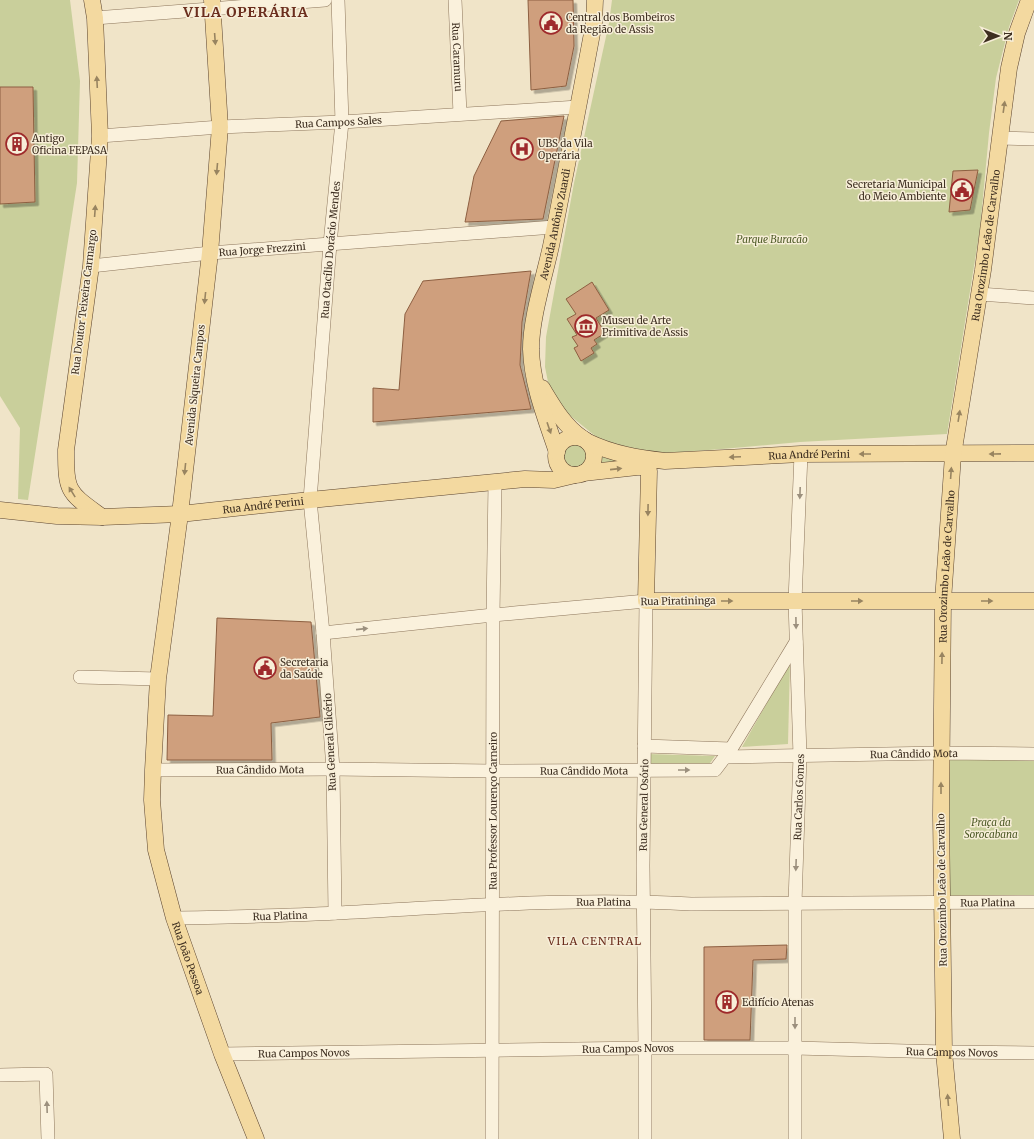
<svg xmlns="http://www.w3.org/2000/svg" width="1034" height="1139" viewBox="0 0 1034 1139" font-family="Merriweather,serif">
	<style>
		.green { fill: #c9cf9b }
		.building { fill: #cf9f7d; stroke: #8d5f41; filter: url(#shadow) }
		.lines { fill: none; stroke-linecap: round; stroke-linejoin: round }
		.minor-casing { stroke: #8d765c; stroke-width: 14 }
		.major-casing { stroke: #5b4430; stroke-width: 17 }
		.minor { stroke: #faf1dc; stroke-width: 13 }
		.major { stroke: #f3d9a0; stroke-width: 16 }
		.oneway { fill: #988460 }
		.oneway2 { fill: #9c907e }
		.labels { text-anchor: middle; dominant-baseline: central; stroke-width: 3; stroke-linejoin: round; paint-order: stroke }
		.poi-label { font-size: 10px; fill: #3d2e20; stroke: #f7eed8; text-anchor: start }
		.street-label { font-size: 10px; fill: #3d2e20; stroke: #f7eed8 }
		.park-label { font-size: 10px; font-style: italic; fill: #4d5a26; stroke: #f7eed8 }
		.neighbourhood-label { font-size: 11px; letter-spacing: 1px; fill: #6b2e1e; stroke: #f7eed8 }
		.district-label { font-size: 14px; font-weight: bold; letter-spacing: 1px; fill: #6b2e1e; stroke: #f7eed8 }
	</style>
	<defs>
		<filter id="shadow"><feDropShadow dx="3.5" dy="3.5" stdDeviation="0" flood-color="#0004"/></filter>
	</defs>
	<rect width="100%" height="100%" fill="#f0e4c8"/>
	<!-- green -->
	<g class="green">
		<path d="M 0,0 L 70,0 L 80,81 L 77,183 L 28,500 L 18,499 L 20,428 L 0,396 Z"/>
		<path d="M 612,0 L 1019,0 L 1009,27 L 996,78 L 989,133 L 980,229 L 947,434 L 800,442 L 722,449 L 655,454 L 624,449 L 600,440 L 567,413 L 555,396 L 548,382 L 545,367 L 546,337 L 574,183 L 609,23 Z"/>
		<circle cx="574" cy="457" r="13"/>
		<path d="M 598,450 L 634,462 L 599,464 Z"/>
		<path d="M 790,662 L 788,744 L 742,747 Z"/>
		<path d="M 647,754 L 715,756 L 708,766 L 648,766 Z"/>
		<path d="M 1034,756 L 1034,899 L 949,897 L 947,758 Z"/>
	</g>
	<!-- building -->
	<g class="building">
		<path d="M 528,0 L 573,0 L 574,46 L 566,86 L 531,90 Z"/>
		<path d="M 0,87 L 33,87 L 35,202 L 0,204 Z"/>
		<path d="M 564,116 L 543,219 L 465,222 L 474,176 L 501,121 Z"/>
		<path d="M 978,170 L 970,210 L 949,212 L 953,171 Z"/>
		<path d="M 531,271 L 522,322 L 520,365 L 531,409 L 373,422 L 373,388 L 399,390 L 405,314 L 423,281 Z"/>
		<path d="M 592,282 L 609,310 L 596,318 L 605,333 L 594,340 L 597,344 L 591,348 L 594,353 L 581,361 L 574,348 L 578,346 L 572,337 L 577,335 L 567,319 L 576,314 L 566,299 Z"/>
		<path d="M 217,618 L 311,622 L 320,717 L 271,723 L 272,760 L 167,760 L 168,715 L 213,716 Z"/>
		<path d="M 787,945 L 786,959 L 753,960 L 750,1040 L 704,1040 L 704,947 Z"/>
	</g>
	<g class="lines">
		<!-- minor casing -->
		<g class="minor-casing">
			<g id="minor">
				<path id="s1" d="M 455,0 L 460,114"/>
				<path d="M 95,18 L 325,0"/>
				<path id="s2" d="M 100,136 L 220,127 L 342,122 L 578,107"/>
				<path d="M 1000,138 L 1034,139"/>
				<path id="s3" d="M 91,266 L 210,253 L 554,227"/>
				<path d="M 979,294 L 1034,298"/>
				<path d="M 323,633 L 493,615 L 646,601 L 643,866 L 645,1048 L 645,1139"/>
				<path d="M 80,677 L 158,679"/>
				<path d="M 644,746 L 731,749"/>
				<path id="s4" d="M 726,757 L 941,753 L 1034,754"/>
				<path id="s5" d="M 153,770 L 333,769 L 492,771 L 715,770 L 731,749 L 796,642"/>
				<path id="s6" d="M 335,913 L 333,769 L 323,633 L 310,500 L 330,244 L 342,122 L 338,0"/>
				<path id="s7" d="M 174,918 C 228,917 283,916 337,913 C 455,907 573,897 691,904 L 1034,902"/>
				<path id="s8" d="M 222,1054 L 645,1048 L 795,1048 L 944,1052 L 1034,1053"/>
				<path d="M 0,1075 L 46,1074 L 48,1139"/>
				<path id="s9" d="M 492,1139 L 493,615 L 495,483"/>
				<path id="s10" d="M 795,1139 L 795,903 L 800,756 L 795,601 L 801,454"/>
			</g>
		</g>
		<!-- major casing -->
		<g class="major-casing">
			<g id="major">
				<path d="M 92,0 L 95,18 L 100,136 L 91,266 L 66,450 C 66,493 68,492 102,517"/>
				<path id="s11" d="M 212,0 L 220,127 L 210,253 L 180,514 L 158,679 L 153,770 L 152,800 L 156,850 L 174,918 L 222,1054 L 256,1139"/>
				<path d="M 542,388 C 553,406 564,426 582,438"/>
				<circle cx="575" cy="456" r="19"/>
				<path id="s12" d="M 588,442 C 613,454 638,458 665,461 L 801,454 L 1034,453"/>
				<path id="s13" d="M 557,452 C 546,419 532,385 531,349 C 531,318 544,278 551,246 C 566,172 580,97 594,23 L 595,0"/>
				<path d="M 583,473 L 637,467 L 645,467 L 649,471 L 646,601 L 1034,601"/>
				<path id="s14" d="M 0,510 L 57,516 L 102,517 L 180,514 L 310,500 L 525,479 L 554,480 L 575,475"/>
				<path id="s15" d="M 952,1139 L 944,1052 L 941,815 L 943,601 L 953,455 L 983,270 L 1009,68 L 1017,33 L 1029,0"/>
			</g>
		</g>
		<!-- minor -->
		<use href="#minor" class="minor"/>
		<!-- major -->
		<use href="#major" class="major"/>
	</g>
	<!-- one-way arrows -->
	<defs><path id="oneway-solid" d="M-6-.8H1V-3.2L6.5 0L1 3.2V.8H-6Z"/></defs>
	<g class="oneway">
		<use href="#oneway-solid" transform="translate(215 39) rotate(86)"/>
		<use href="#oneway-solid" transform="translate(97 82) rotate(-93)"/>
		<use href="#oneway-solid" transform="translate(1004 107) rotate(-82)"/>
		<use href="#oneway-solid" transform="translate(217 169) rotate(95)"/>
		<use href="#oneway-solid" transform="translate(95 211) rotate(-86)"/>
		<use href="#oneway-solid" transform="translate(205 298) rotate(96)"/>
		<use href="#oneway-solid" transform="translate(959 416) rotate(-81)"/>
		<use href="#oneway-solid" transform="translate(549 428) rotate(71)"/>
		<use href="#oneway-solid" transform="translate(865 454) rotate(-180)"/>
		<use href="#oneway-solid" transform="translate(995 454) rotate(179)"/>
		<use href="#oneway-solid" transform="translate(735 457) rotate(177)"/>
		<use href="#oneway-solid" transform="translate(185 469) rotate(96)"/>
		<use href="#oneway-solid" transform="translate(616 469) rotate(-6)"/>
		<use href="#oneway-solid" transform="translate(951 473) rotate(-86)"/>
		<use href="#oneway-solid" transform="translate(72 492) rotate(-122)"/>
		<use href="#oneway-solid" transform="translate(648 510) rotate(91)"/>
		<use href="#oneway-solid" transform="translate(727 601)"/>
		<use href="#oneway-solid" transform="translate(857 601)"/>
		<use href="#oneway-solid" transform="translate(987 601)"/>
		<use href="#oneway-solid" transform="translate(942 658) rotate(-89)"/>
		<use href="#oneway-solid" transform="translate(941 788) rotate(-90)"/>
		<use href="#oneway-solid" transform="translate(948 1100) rotate(-95)"/>
	</g>
	<g class="oneway2">
		<use href="#oneway-solid" transform="translate(800 493) rotate(92)"/>
		<use href="#oneway-solid" transform="translate(796 623) rotate(89)"/>
		<use href="#oneway-solid" transform="translate(362 629) rotate(-6)"/>
		<use href="#oneway-solid" transform="translate(684 770)"/>
		<use href="#oneway-solid" transform="translate(796 865) rotate(92)"/>
		<use href="#oneway-solid" transform="translate(795 1023) rotate(90)"/>
		<use href="#oneway-solid" transform="translate(47 1107) rotate(-92)"/>
	</g>
	<!-- icons -->
	<defs>
		<g id="civic-ring" transform="scale(1.15)"><circle r="9.5" fill="#f7eed8" stroke="#9e2a2b" stroke-width="1.5"/><path d="M-.6-6.5H3V-4.5H.6V-3L4-1V1h2V6H-6V1h2V-1L-.6-3ZM-1.2 2.5V6h2.4V2.5Z" fill="#9e2a2b"/></g>
		<g id="building-ring" transform="scale(1.15)"><circle r="9.5" fill="#f7eed8" stroke="#9e2a2b" stroke-width="1.5"/><path d="M-4-6H4V6H1V3H-1V6H-4ZM-2.5-4.3h1.7v1.8h-1.7ZM.8-4.3h1.7v1.8H.8ZM-2.5-1h1.7V.8h-1.7ZM.8-1h1.7V.8H.8Z" fill="#9e2a2b"/></g>
		<g id="hospital-ring" transform="scale(1.15)"><circle r="9.5" fill="#f7eed8" stroke="#9e2a2b" stroke-width="1.5"/><path d="M-5-5h3v3.5h4V-5h3V5h-3V1.5h-4V5h-3Z" fill="#9e2a2b"/></g>
		<g id="museum-ring" transform="scale(1.15)"><circle r="9.5" fill="#f7eed8" stroke="#9e2a2b" stroke-width="1.5"/><path d="M0-6L6-3V-2H-6V-3ZM-5-1h2V3h-2ZM-1-1h2V3h-2ZM3-1h2V3H3ZM-6 4H6V6H-6Z" fill="#9e2a2b"/></g>
	</defs>
	<g fill-rule="evenodd">
		<use href="#civic-ring" x="551" y="23"/>
		<use href="#building-ring" x="17" y="144"/>
		<use href="#hospital-ring" x="522" y="149"/>
		<use href="#civic-ring" x="962" y="190"/>
		<use href="#museum-ring" x="586" y="326"/>
		<use href="#civic-ring" x="265" y="668"/>
		<use href="#building-ring" x="727" y="1002"/>
	</g>
	<g class="labels">
		<!-- poi labels -->
		<g class="poi-label">
			<text x="566" y="17">Central dos Bombeiros<tspan x="566" dy="12">da Região de Assis</tspan></text>
			<text x="32" y="138">Antigo<tspan x="32" dy="12">Oficina FEPASA</tspan></text>
			<text x="538" y="143">UBS da Vila<tspan x="538" dy="12">Operária</tspan></text>
			<text x="946" y="184" text-anchor="end">Secretaria Municipal<tspan x="946" dy="12">do Meio Ambiente</tspan></text>
			<text x="602" y="320">Museu de Arte<tspan x="602" dy="12">Primitiva de Assis</tspan></text>
			<text x="280" y="662">Secretaria<tspan x="280" dy="12">da Saúde</tspan></text>
			<text x="742" y="1002">Edifício Atenas</text>
		</g>
		<!-- street labels -->
		<g class="street-label">
			<text stroke="none"><textPath href="#s1" startOffset="57">Rua Caramuru</textPath></text>
			<text stroke="none"><textPath href="#s2" startOffset="239">Rua Campos Sales</textPath></text>
			<text stroke="none"><textPath href="#s13" startOffset="234">Avenida Antônio Zuardi</textPath></text>
			<text stroke="none"><textPath href="#s15" startOffset="897">Rua Orozimbo Leão de Carvalho</textPath></text>
			<text stroke="none"><textPath href="#s3" startOffset="172">Rua Jorge Frezzini</textPath></text>
			<text stroke="none"><textPath href="#s6" startOffset="665">Rua Otacílio Dorácio Mendes</textPath></text>
			<text transform="translate(84 302) rotate(-83)">Rua Doutor Teixeira Carmargo</text>
			<text transform="translate(195 385) rotate(-84)">Avenida Siqueira Campos</text>
			<text stroke="none"><textPath href="#s12" startOffset="224">Rua André Perini</textPath></text>
			<text stroke="none"><textPath href="#s14" startOffset="264">Rua André Perini</textPath></text>
			<text stroke="none"><textPath href="#s15" startOffset="573">Rua Orozimbo Leão de Carvalho</textPath></text>
			<text transform="translate(678 601) rotate(-1)">Rua Piratininga</text>
			<text transform="translate(330 742) rotate(-93)">Rua General Glicério</text>
			<text stroke="none"><textPath href="#s4" startOffset="188">Rua Cândido Mota</textPath></text>
			<text stroke="none"><textPath href="#s5" startOffset="107">Rua Cândido Mota</textPath></text>
			<text stroke="none"><textPath href="#s5" startOffset="431">Rua Cândido Mota</textPath></text>
			<text stroke="none"><textPath href="#s10" startOffset="342">Rua Carlos Gomes</textPath></text>
			<text transform="translate(644 805) rotate(-89)">Rua General Osório</text>
			<text stroke="none"><textPath href="#s9" startOffset="328">Rua Professor Lourenço Carneiro</textPath></text>
			<text transform="translate(942 890) rotate(-91)">Rua Orozimbo Leão de Carvalho</text>
			<text stroke="none"><textPath href="#s7" startOffset="430">Rua Platina</textPath></text>
			<text stroke="none"><textPath href="#s7" startOffset="814">Rua Platina</textPath></text>
			<text stroke="none"><textPath href="#s7" startOffset="106">Rua Platina</textPath></text>
			<text stroke="none"><textPath href="#s11" startOffset="967">Rua João Pessoa</textPath></text>
			<text stroke="none"><textPath href="#s8" startOffset="406">Rua Campos Novos</textPath></text>
			<text stroke="none"><textPath href="#s8" startOffset="82">Rua Campos Novos</textPath></text>
			<text stroke="none"><textPath href="#s8" startOffset="730">Rua Campos Novos</textPath></text>
		</g>
		<!-- park labels -->
		<g class="park-label">
			<text x="772" y="239">Parque Buracão</text>
			<text x="991" y="822">Praça da<tspan x="991" dy="12">Sorocabana</tspan></text>
		</g>
		<!-- neighbourhood labels -->
		<g class="neighbourhood-label">
			<text x="595" y="941">VILA CENTRAL</text>
		</g>
		<!-- district labels -->
		<g class="district-label">
			<text x="246" y="12">VILA OPERÁRIA</text>
		</g>
	</g>
	<!-- north arrow -->
	<g transform="translate(998 36) rotate(90)" stroke="#f7eed8" stroke-width="3" paint-order="stroke">
	<path d="M0-3L7 15L0 10L-7 15Z" fill="#3d2e20"/>
	<text y="-6" font-size="11" font-weight="bold" text-anchor="middle" fill="#3d2e20">N</text>
	</g>
</svg>
